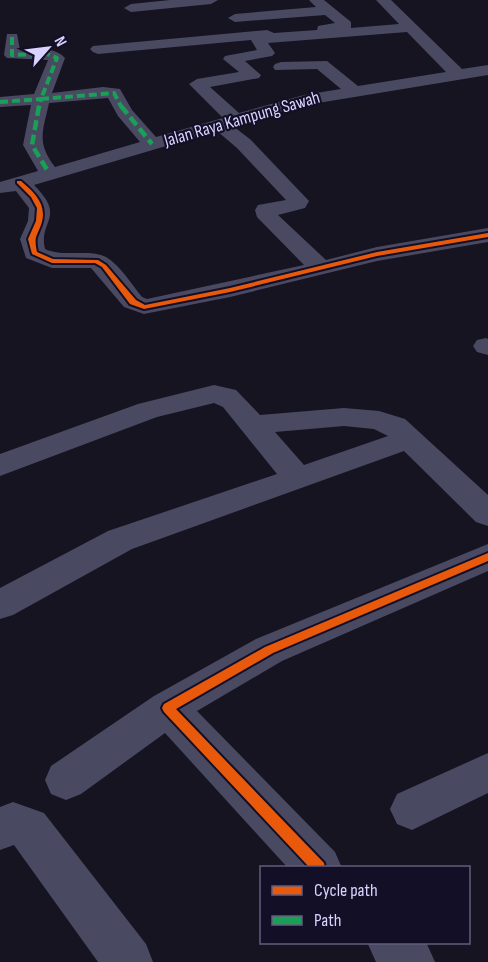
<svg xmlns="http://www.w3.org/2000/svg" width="488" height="962" viewBox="0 0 488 962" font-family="'Sofia Sans Condensed',sans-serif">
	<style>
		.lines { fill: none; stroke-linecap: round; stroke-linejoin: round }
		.minor { fill: #4a4962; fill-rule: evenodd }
		.quiet-far1 { stroke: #1a9f57; stroke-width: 4; stroke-dasharray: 8 4; stroke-linecap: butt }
		.quiet { stroke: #1a9f57; stroke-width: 4.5; stroke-dasharray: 10 4.5; stroke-linecap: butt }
		.cycleway-casing { stroke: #130f26; stroke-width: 4 }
		.cycleway { fill: #e8590c; fill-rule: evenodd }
		.labels { text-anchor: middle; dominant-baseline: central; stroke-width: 4.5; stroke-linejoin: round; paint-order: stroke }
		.far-street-label { font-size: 18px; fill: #d9d4ff; stroke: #130f26 }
	</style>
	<rect width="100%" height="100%" fill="#161421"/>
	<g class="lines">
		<!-- minor -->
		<g class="minor">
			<path d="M 170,0 L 218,0 L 211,4 L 131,12 L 124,8 L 131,4 Z"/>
			<path d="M 309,0 L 324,0 L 351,22 L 351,28 L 399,24 L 376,0 L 391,0 L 462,69 L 488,65 L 488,75 L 306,105 L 233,126 L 251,140 L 309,201 L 305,208 L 278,215 L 326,260 L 377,247 L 488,228 L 488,242 L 377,261 L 230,297 L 144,314 L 124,307 L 91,268 L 52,268 L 26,258 L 20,239 L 28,221 L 29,208 L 16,191 L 0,193 L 0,182 L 38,171 L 23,145 L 31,105 L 0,107 L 0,97 L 34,94 L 48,60 L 7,58 L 4,55 L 7,34 L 17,34 L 20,50 C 35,50 54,46 65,58 L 52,93 L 103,87 L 120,89 L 132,110 L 156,137 L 223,118 L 189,84 L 197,79 L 239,72 L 223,59 L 225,56 L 257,50 L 251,40 L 98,54 L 93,52 L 90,49 L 93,46 L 267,30 L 274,33 L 317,30 L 318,26 L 335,23 L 325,15 L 235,22 L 228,18 L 235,14 L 316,7 ZM 407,32 L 446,72 L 358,86 L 327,61 L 281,62 L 275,64 L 273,67 L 275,70 L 317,69 L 341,89 L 304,95 L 239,113 L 210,87 L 259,78 L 261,75 L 245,61 L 272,56 L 275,53 L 268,43 ZM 108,98 L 118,116 L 140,142 L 55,167 C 36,142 43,131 49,103 ZM 217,131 L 237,148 L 286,200 L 258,205 L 255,210 L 257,217 L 304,265 L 147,299 L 142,297 C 132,285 120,265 106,257 C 88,248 64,258 45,249 C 38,220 67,218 34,185 Z"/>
			<path d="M 486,338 L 488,339 L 488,355 L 477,352 L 473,346 L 477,340 Z"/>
			<path d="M 214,385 L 236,390 L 260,415 L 344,408 L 379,411 L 405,419 L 488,495 L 488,526 L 476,522 L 404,451 L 132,549 L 13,615 L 0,619 L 0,588 L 108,531 L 277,474 L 223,407 L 214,403 L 157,417 L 0,476 L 0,454 L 138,404 ZM 344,426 L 374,429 L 388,436 L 304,465 L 275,432 Z"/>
			<path d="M 488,544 L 488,571 L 282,661 L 197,711 L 335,852 L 342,868 L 288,868 L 165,733 L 81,794 L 66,800 L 51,794 L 45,780 L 51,766 L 154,696 L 256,639 Z"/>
			<path d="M 488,753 L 488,793 L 412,830 L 397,824 L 390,809 L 397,794 Z"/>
			<path d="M 13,802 L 44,813 L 146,944 L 153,962 L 98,962 L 14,845 L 0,850 L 0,807 Z"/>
			<path d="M 367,942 L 426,942 L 435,962 L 376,962 Z"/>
		</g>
		<!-- quiet-far1 -->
		<g class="quiet-far1">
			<path d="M 12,37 L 12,55 L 48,54 L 57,58 L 41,99"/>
			<path d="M 41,99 L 114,93 L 122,108"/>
			<path d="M 0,102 L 41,99 L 39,108"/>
		</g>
		<!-- quiet -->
		<g class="quiet">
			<path d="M 39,106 L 32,145 L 49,173"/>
			<path d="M 121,106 L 152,144"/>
		</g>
		<!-- cycleway casing -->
		<g class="cycleway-casing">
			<g id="cycleway">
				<path d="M 17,181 L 21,181 C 35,193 48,205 41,225 C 36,238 34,237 37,252 L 53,259 L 98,260 L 106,265 L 136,300 L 145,305 L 230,288 L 377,252 L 488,233 L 488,237 L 377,256 L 230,292 L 144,309 L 130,304 L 102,267 L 95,263 L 52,263 L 32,254 L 28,239 L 36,221 L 37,208 L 31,197 L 17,183 Z"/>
				<path d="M 488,553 L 488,561 L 273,653 L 176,709 L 324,863 L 325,868 L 310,868 L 164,712 L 162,708 L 164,704 L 265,647 Z"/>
			</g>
		</g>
		<!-- cycleway -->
		<use href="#cycleway" class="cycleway"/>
	</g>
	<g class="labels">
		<!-- far-street labels -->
		<g class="far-street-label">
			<text transform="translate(242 119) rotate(-16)">Jalan Raya Kampung Sawah</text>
		</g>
	</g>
	<!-- legend -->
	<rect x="260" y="866" width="210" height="78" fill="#130f26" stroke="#625e7d" stroke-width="1.5"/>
	<rect x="272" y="886" width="30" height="9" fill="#e8590c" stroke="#625e7d" stroke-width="1.5"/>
	<text x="314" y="896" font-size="18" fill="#d9d4ff">Cycle path</text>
	<rect x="272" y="916" width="30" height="9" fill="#1a9f57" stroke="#625e7d" stroke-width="1.5"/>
	<text x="314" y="926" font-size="18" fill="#d9d4ff">Path</text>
	<!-- north arrow -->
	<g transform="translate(48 48) rotate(62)" stroke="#130f26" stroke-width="4.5" paint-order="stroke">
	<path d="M0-4.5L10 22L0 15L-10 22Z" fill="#d9d4ff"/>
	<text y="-9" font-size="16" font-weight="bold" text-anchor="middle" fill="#d9d4ff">N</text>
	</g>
</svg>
